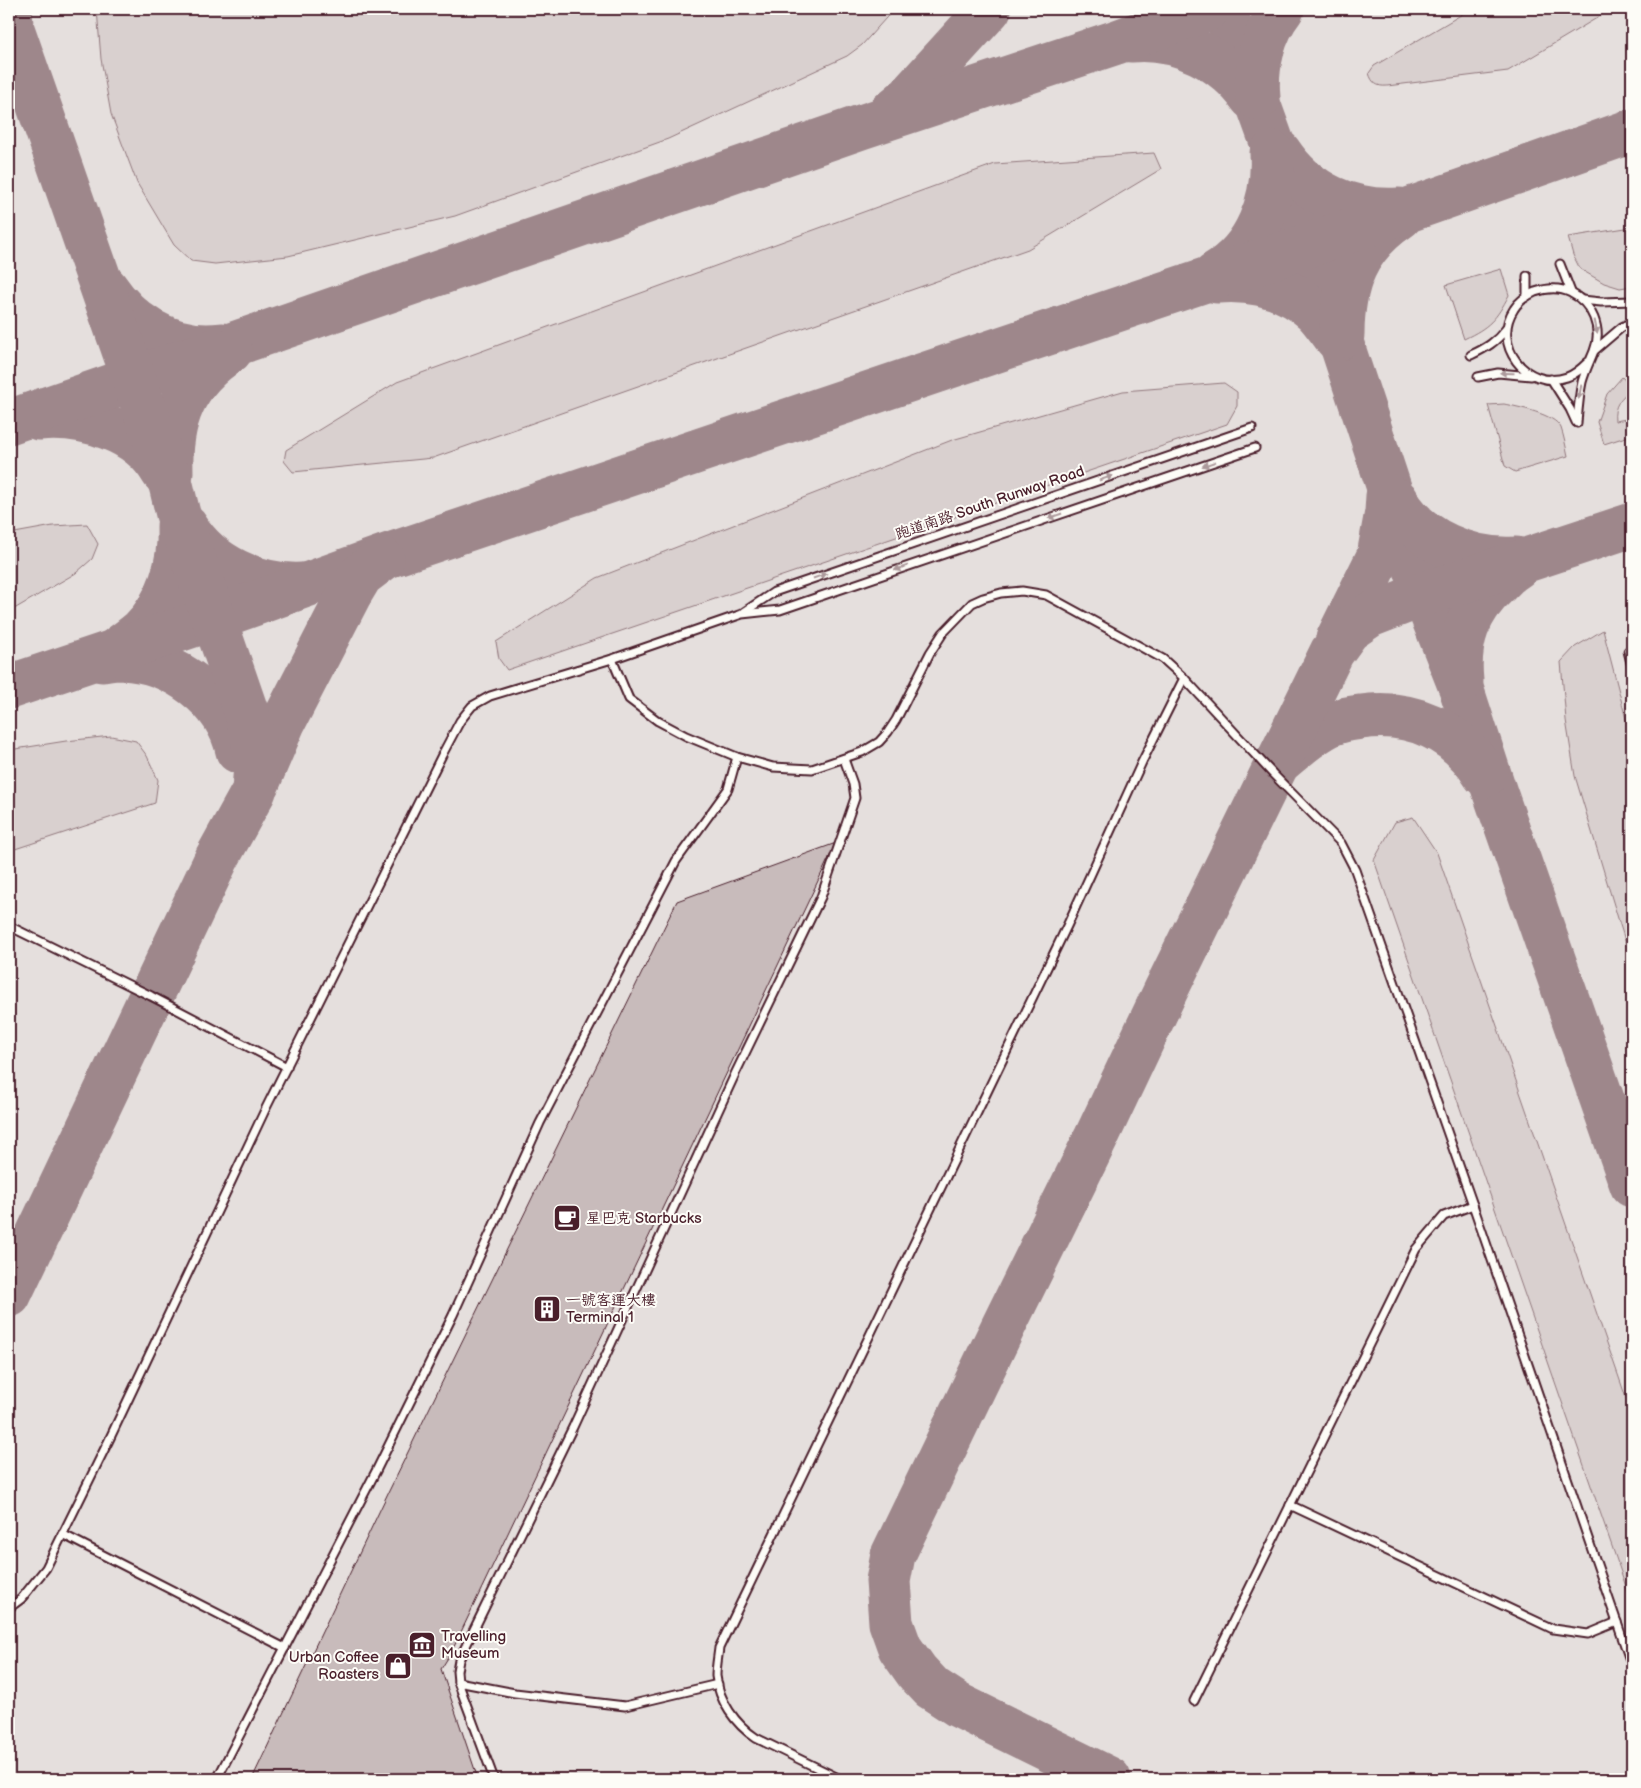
<svg xmlns="http://www.w3.org/2000/svg" width="1641" height="1788" viewBox="0 0 1641 1788" font-family="'Balsamiq Sans','LXGW WenKai TC',sans-serif">
	<style>
		.built { fill: #e5dfdd }
		.green { fill: #d9d0cf; stroke: #92787d }
		.lines { fill: none; stroke-linecap: round; stroke-linejoin: round }
		.taxiway { stroke: #9e878b; stroke-width: 45 }
		.building { fill: #c8bbbb; stroke: #4a1f2b }
		.service-casing { stroke: #4a1f2b; stroke-width: 11 }
		.service { stroke: #fdfcf7; stroke-width: 7 }
		.oneway { fill: #ac999b }
		.labels { text-anchor: middle; dominant-baseline: central; stroke-width: 4; stroke-linejoin: round; paint-order: stroke }
		.street-label { font-size: 15px; fill: #4a1f2b; stroke: #fdfcf7 }
		.poi-label { font-size: 15px; fill: #4a1f2b; stroke: #fdfcf7; text-anchor: start }
	</style>
	<rect width="100%" height="100%" fill="#f2efeb"/>
	<filter id="ink" filterUnits="userSpaceOnUse"><feTurbulence type="fractalNoise" baseFrequency=".02" numOctaves="2"/><feDisplacementMap in="SourceGraphic" scale="10" xChannelSelector="R" yChannelSelector="G"/><feConvolveMatrix kernelMatrix="1 2 1 2 8 2 1 2 1" color-interpolation-filters="sRGB"/></filter>
	<g filter="url(#ink)">
		<!-- built -->
		<rect class="built" x="9" y="9" width="1623" height="1770"/>
		<!-- green -->
		<g class="green">
			<path d="M 97,9 L 894,9 L 862,45 L 847,56 L 668,139 L 455,216 L 288,256 L 215,264 L 191,261 L 174,245 L 137,183 L 111,114 L 101,59 Z"/>
			<path d="M 1471,9 L 1612,9 L 1508,71 L 1387,86 C 1377,87 1372,83 1369,73 L 1374,66 Z"/>
			<path d="M 1154,153 L 1161,169 L 1028,249 L 433,458 L 293,472 L 284,461 L 286,450 L 397,382 L 995,164 Z"/>
			<path d="M 1632,227 L 1632,286 L 1620,288 L 1604,283 L 1580,269 L 1573,255 L 1568,237 Z"/>
			<path d="M 1501,269 L 1509,295 C 1496,320 1489,327 1464,339 L 1446,285 Z"/>
			<path d="M 1622,377 L 1632,388 C 1621,398 1613,405 1615,421 L 1632,418 L 1632,435 L 1604,444 L 1597,422 L 1607,394 Z"/>
			<path d="M 1224,383 L 1237,392 L 1237,406 L 1227,424 L 507,670 L 499,659 L 496,642 L 597,578 L 952,440 L 1123,391 Z"/>
			<path d="M 1504,404 C 1518,407 1555,414 1561,428 C 1564,437 1566,447 1568,456 L 1515,472 L 1505,466 L 1488,405 Z"/>
			<path d="M 87,524 L 98,544 L 92,559 L 76,573 L 9,612 L 9,534 L 53,526 Z"/>
			<path d="M 1603,630 L 1632,742 L 1632,962 L 1620,925 L 1575,776 L 1566,720 L 1561,662 L 1575,647 Z"/>
			<path d="M 111,736 L 136,741 L 147,756 L 158,780 L 155,803 L 9,851 L 9,750 L 66,741 Z"/>
			<path d="M 1413,817 L 1437,853 L 1632,1415 L 1632,1604 L 1374,860 L 1395,822 Z"/>
		</g>
		<g class="lines">
			<!-- taxiway -->
			<g class="taxiway">
				<path d="M 1224,9 L 1309,245 L 1424,594 L 1461,688 L 1495,793 L 1632,1185"/>
				<path d="M 1131,40 C 1180,36 1224,59 1252,98"/>
				<path d="M 1258,98 C 1255,67 1263,33 1282,9"/>
				<path d="M 890,113 L 907,99 L 989,9"/>
				<path d="M 1279,152 C 1307,194 1350,213 1399,210"/>
				<path d="M 1215,274 C 1257,250 1275,200 1272,153"/>
				<path d="M 1217,281 C 1253,278 1287,286 1315,311 C 1323,319 1330,330 1337,339"/>
				<path d="M 105,287 C 133,328 171,351 222,345"/>
				<path d="M 1342,335 C 1342,283 1356,247 1400,217"/>
				<path d="M 39,418 C 84,414 140,430 163,472"/>
				<path d="M 9,422 L 861,127 L 1117,42 L 1207,9"/>
				<path d="M 171,473 C 169,420 184,381 230,351"/>
				<path d="M 1396,500 C 1418,541 1471,562 1516,559"/>
				<path d="M 186,527 C 210,566 257,587 302,585"/>
				<path d="M 1338,639 L 1379,556 L 1387,512 L 1388,496"/>
				<path d="M 120,647 C 127,642 135,636 142,630 C 169,603 181,564 179,526"/>
				<path d="M 102,660 C 109,659 115,658 122,658 C 174,660 227,699 238,751"/>
				<path d="M 1461,681 C 1457,641 1468,611 1497,584 C 1503,577 1510,571 1518,566"/>
				<path d="M 9,687 L 214,618 L 384,557 L 1309,245 L 1632,131"/>
				<path d="M 1281,760 C 1297,747 1312,733 1331,724 C 1340,720 1351,718 1361,717 C 1412,710 1457,730 1485,775"/>
				<path d="M 258,782 L 283,723 L 349,595 L 361,575 L 382,559"/>
				<path d="M 9,1295 L 217,858 L 254,791 L 256,765 L 254,743 L 249,720 L 178,514 L 171,485 L 11,26 L 10,9"/>
				<path d="M 1109,1779 L 958,1705 L 932,1688 L 917,1672 L 900,1648 L 891,1623 L 888,1581 L 893,1555 L 1003,1327 L 1096,1138 L 1166,990 L 1332,652 L 1348,630 L 1370,615 L 1424,594 L 1632,525"/>
			</g>
		</g>
		<!-- building -->
		<path class="building" d="M 836,843 L 451,1653 L 441,1669 L 478,1779 L 252,1779 L 389,1491 L 677,901 Z"/>
		<g class="lines">
			<!-- service casing -->
			<g class="service-casing">
				<g id="service">
					<path d="M 1560,264 L 1571,292"/>
					<path d="M 1527,296 L 1527,276"/>
					<path d="M 1582,300 L 1601,302 L 1632,301"/>
					<path d="M 1595,350 L 1622,327 L 1632,322"/>
					<path d="M 1471,355 C 1486,348 1496,342 1506,329"/>
					<path d="M 1478,377 L 1498,373 L 1531,376"/>
					<path d="M 1551,379 L 1570,409 L 1576,422"/>
					<path d="M 1577,423 C 1578,410 1579,396 1582,382 C 1585,371 1590,361 1594,351 C 1603,329 1592,303 1571,293 C 1560,287 1547,288 1535,292 C 1526,296 1519,301 1514,309 C 1491,344 1526,391 1567,377 C 1576,374 1582,368 1588,362"/>
					<path d="M 744,612 L 774,592 L 1252,428"/>
					<path d="M 1628,651 L 1632,667"/>
					<path d="M 612,659 L 629,699 L 658,721 L 686,736 L 737,757 L 773,767 L 812,769 L 862,752 L 879,742 L 888,732 L 896,720 L 930,653 L 943,633 L 972,603 L 983,598 L 1001,593 L 1022,591 L 1046,595 L 1163,659 L 1184,678 L 1273,774 L 1341,843 L 1355,870 L 1473,1205 L 1632,1666"/>
					<path d="M 9,926 L 151,996 L 287,1067"/>
					<path d="M 1290,1505 L 1553,1629 L 1588,1634 L 1617,1622"/>
					<path d="M 62,1534 L 285,1648"/>
					<path d="M 9,1608 L 21,1599 L 46,1568 L 109,1440 L 265,1110 L 442,755 L 460,721 L 472,706 L 490,696 L 612,659 L 742,614 L 780,610 L 1255,448"/>
					<path d="M 458,1682 L 515,1693 L 625,1706 L 718,1684"/>
					<path d="M 1194,1701 L 1416,1249 L 1444,1216 L 1473,1205"/>
					<path d="M 217,1779 L 377,1469 L 453,1315 L 540,1123 L 676,861 L 728,789 L 737,757"/>
					<path d="M 494,1779 L 458,1682 L 457,1671 L 459,1660 L 573,1427 L 736,1072 L 821,897 L 855,798 L 853,784 L 844,759"/>
					<path d="M 840,1779 L 756,1738 C 735,1724 719,1701 716,1676 C 716,1667 718,1657 719,1648 L 1067,926 L 1142,762 L 1184,678"/>
				</g>
			</g>
			<!-- service -->
			<use href="#service" class="service"/>
		</g>
		<!-- one-way arrows -->
		<defs><path id="oneway-solid" d="M-6-.8H1V-3.2L6.5 0L1 3.2V.8H-6Z" transform="scale(1.25)"/></defs>
		<g class="oneway">
			<use href="#oneway-solid" transform="translate(1596 327) rotate(79)"/>
			<use href="#oneway-solid" transform="translate(1507 373) rotate(-178)"/>
			<use href="#oneway-solid" transform="translate(1580 392) rotate(101)"/>
			<use href="#oneway-solid" transform="translate(1209 464) rotate(161)"/>
			<use href="#oneway-solid" transform="translate(1106 478) rotate(-19)"/>
			<use href="#oneway-solid" transform="translate(1055 516) rotate(161)"/>
			<use href="#oneway-solid" transform="translate(901 568) rotate(161)"/>
			<use href="#oneway-solid" transform="translate(820 576) rotate(-19)"/>
		</g>
	</g>
	<!-- icons -->
	<defs>
		<g id="cafe-square" transform="scale(1.4375)"><rect x="-9" y="-9" width="18" height="18" rx="4" fill="#4a1f2b" stroke="#fdfcf7"/><path d="M-5.5-4.5H6V0H3Q3 3.5 0 3.5H-2.5Q-5.5 3.5-5.5 0ZM3-3.2v2h1.7v-2ZM-6 4.5H4V6H-6Z" fill="#fff"/></g>
		<g id="building-square" transform="scale(1.4375)"><rect x="-9" y="-9" width="18" height="18" rx="4" fill="#4a1f2b" stroke="#fdfcf7"/><path d="M-4-6H4V6H1V3H-1V6H-4ZM-2.5-4.3h1.7v1.8h-1.7ZM.8-4.3h1.7v1.8H.8ZM-2.5-1h1.7V.8h-1.7ZM.8-1h1.7V.8H.8Z" fill="#fff"/></g>
		<g id="museum-square" transform="scale(1.4375)"><rect x="-9" y="-9" width="18" height="18" rx="4" fill="#4a1f2b" stroke="#fdfcf7"/><path d="M0-6L6-3V-2H-6V-3ZM-5-1h2V3h-2ZM-1-1h2V3h-2ZM3-1h2V3H3ZM-6 4H6V6H-6Z" fill="#fff"/></g>
		<g id="shop-square" transform="scale(1.4375)"><rect x="-9" y="-9" width="18" height="18" rx="4" fill="#4a1f2b" stroke="#fdfcf7"/><path d="M-5-2.5h2.3a2.7 3.5 0 0 1 5.4 0H5L5.5 6h-11ZM-1.5-2.5h3a1.5 2.3 0 0 0-3 0Z" fill="#fff"/></g>
	</defs>
	<g fill-rule="evenodd">
		<use href="#cafe-square" x="567" y="1218"/>
		<use href="#building-square" x="547" y="1309"/>
		<use href="#museum-square" x="422" y="1645"/>
		<use href="#shop-square" x="398" y="1666"/>
	</g>
	<g class="labels">
		<!-- street labels -->
		<g class="street-label">
			<text transform="translate(990 503) rotate(-19)">跑道南路 South Runway Road</text>
		</g>
		<!-- poi labels -->
		<g class="poi-label">
			<text x="586" y="1218">星巴克 Starbucks</text>
			<text x="566" y="1300">一號客運大樓<tspan x="566" dy="17">Terminal 1</tspan></text>
			<text x="441" y="1636">Travelling<tspan x="441" dy="17">Museum</tspan></text>
			<text x="379" y="1657" text-anchor="end">Urban Coffee<tspan x="379" dy="17">Roasters</tspan></text>
		</g>
	</g>
	<!-- margin -->
	<rect width="1641" height="1788" fill="none" stroke="#fdfcf7" stroke-width="30"/>
	<rect x="15" y="15" width="1611" height="1758" fill="none" stroke="#4a1f2b" stroke-width="2" filter="url(#ink)"/>
</svg>
